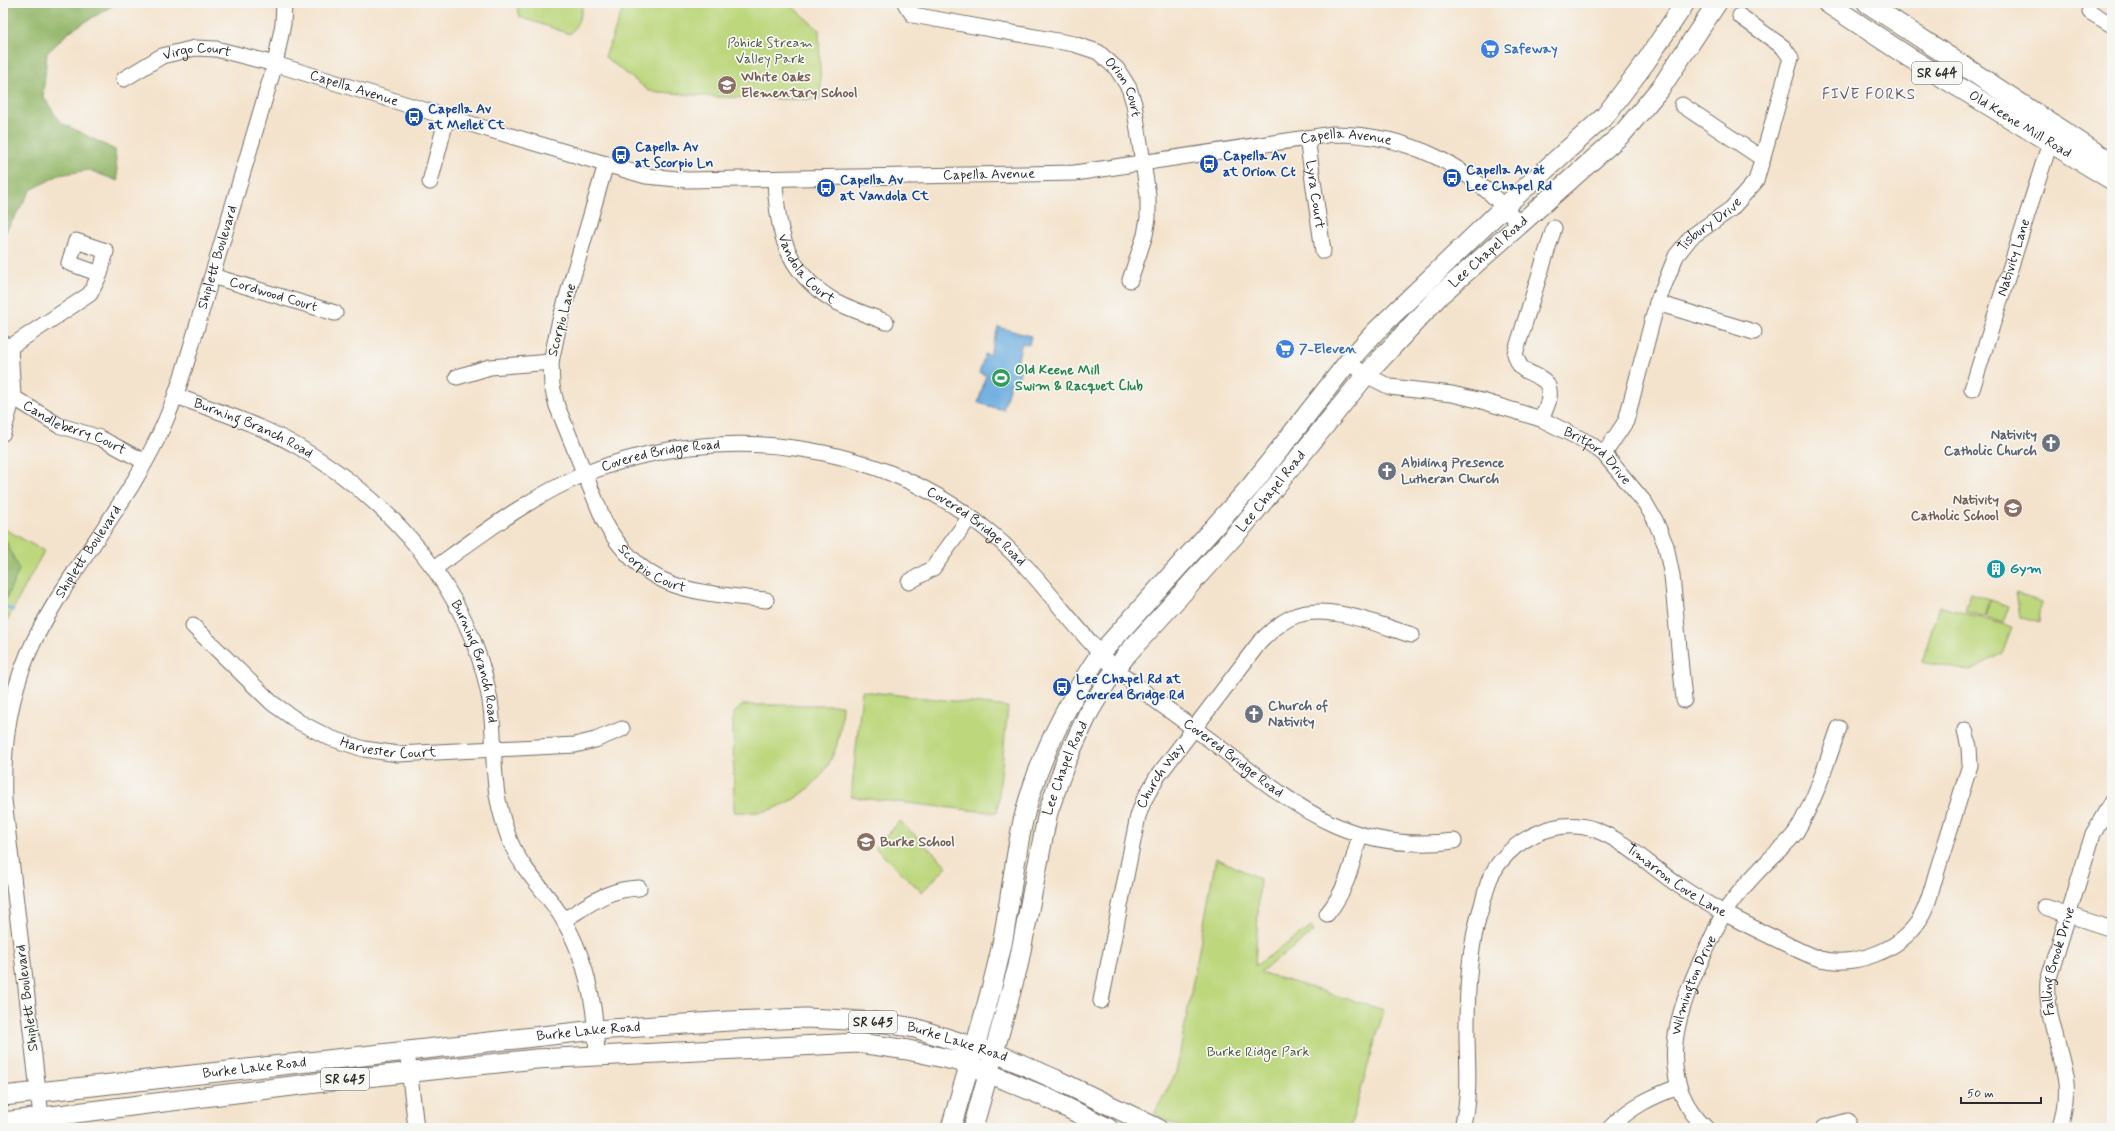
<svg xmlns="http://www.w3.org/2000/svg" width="2115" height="1131" viewBox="0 0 2115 1131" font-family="Mynerve,sans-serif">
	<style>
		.green { fill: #bcd77c; stroke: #748154 }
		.forest { fill: #95b86c; stroke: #60724c }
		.water { fill: #6bacdf; stroke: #4b6c85 }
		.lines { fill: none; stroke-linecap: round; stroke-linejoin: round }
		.stream { stroke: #6bacdf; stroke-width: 3 }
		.minor-casing { stroke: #716b63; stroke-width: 17 }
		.major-casing { stroke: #716b63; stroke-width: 21 }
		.minor { stroke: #fff; stroke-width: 15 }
		.major { stroke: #fff; stroke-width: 19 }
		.labels { text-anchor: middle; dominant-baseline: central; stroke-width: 3.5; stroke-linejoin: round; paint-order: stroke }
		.shield { fill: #f6f6f2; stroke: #686867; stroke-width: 1 }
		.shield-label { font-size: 13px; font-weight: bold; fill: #2b2b2b }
		.park-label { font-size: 14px; fill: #4f563f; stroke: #f6f6f2 }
		.shop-label { font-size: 14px; font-weight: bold; fill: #366cbe; stroke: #f6f6f2; text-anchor: start }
		.street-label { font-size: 14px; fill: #2b2b2b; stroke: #f6f6f2 }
		.education-label { font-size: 14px; font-weight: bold; fill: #785e54; stroke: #f6f6f2; text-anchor: start }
		.transit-label { font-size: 14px; font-weight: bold; fill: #164399; stroke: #f6f6f2; text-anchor: start }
		.leisure-label { font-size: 14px; font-weight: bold; fill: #27864d; stroke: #f6f6f2; text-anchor: start }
		.worship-label { font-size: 14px; font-weight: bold; fill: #5b616d; stroke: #f6f6f2; text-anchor: start }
		.culture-label { font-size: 14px; font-weight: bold; fill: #0d838f; stroke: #f6f6f2; text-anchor: start }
		.neighbourhood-label { font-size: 15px; letter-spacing: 1px; fill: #64566c; stroke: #f6f6f2 }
	</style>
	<rect width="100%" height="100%" fill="#f6f6f2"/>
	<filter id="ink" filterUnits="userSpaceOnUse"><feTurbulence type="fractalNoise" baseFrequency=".025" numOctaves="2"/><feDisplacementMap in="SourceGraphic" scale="8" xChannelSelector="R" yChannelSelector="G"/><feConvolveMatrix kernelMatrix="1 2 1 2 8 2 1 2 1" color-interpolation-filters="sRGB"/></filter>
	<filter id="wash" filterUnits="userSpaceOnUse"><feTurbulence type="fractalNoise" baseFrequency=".012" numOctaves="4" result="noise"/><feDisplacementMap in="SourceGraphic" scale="16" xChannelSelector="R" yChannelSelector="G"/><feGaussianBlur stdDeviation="0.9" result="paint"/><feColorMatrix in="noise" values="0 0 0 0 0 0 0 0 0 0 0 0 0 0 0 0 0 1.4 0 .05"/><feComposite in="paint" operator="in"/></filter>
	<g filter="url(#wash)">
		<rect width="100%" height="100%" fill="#f4e3cc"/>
		<!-- green -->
		<g class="green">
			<path d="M 519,3 L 583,3 C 581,16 578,24 570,34 L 520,17 L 517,7 Z"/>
			<path d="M 625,3 L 788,3 L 819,30 L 821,100 L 717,97 L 649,91 L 605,57 Z"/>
			<path d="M 3,528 L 44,551 L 3,628 Z"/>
			<path d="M 1971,593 L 1989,599 L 1984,617 L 1965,611 Z"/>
			<path d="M 2016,593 L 2041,603 L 2039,623 L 2020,616 Z"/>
			<path d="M 1990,600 L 2009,606 L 2003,623 L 1985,617 Z"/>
			<path d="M 1939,606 L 2012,627 L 2002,653 L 1969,671 L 1922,662 Z"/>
			<path d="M 862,691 L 1008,707 L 997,813 L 851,797 Z"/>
			<path d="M 743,705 L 842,705 C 841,723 840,742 831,759 C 820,784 792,805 765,811 C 756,813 744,812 734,812 L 733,714 Z"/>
			<path d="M 900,821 L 947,866 L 922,892 L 875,848 Z"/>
			<path d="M 1216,858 L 1260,879 L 1255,966 L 1311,927 L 1314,932 L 1260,972 L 1384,1010 L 1350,1128 L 1182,1128 L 1154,1114 L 1176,1073 Z"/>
		</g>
		<!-- forest -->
		<g class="forest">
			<path d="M 3,3 L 117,3 L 70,31 L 47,53 L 43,96 L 60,122 L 115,150 L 118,181 L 89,170 L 59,175 L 31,190 L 3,236 Z"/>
			<path d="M 3,540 L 6,541 L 19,570 L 3,606 Z"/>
		</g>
		<!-- water -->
		<path class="water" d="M 998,327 L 1031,336 L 1029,345 L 1022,343 L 1017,363 L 1022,365 L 1017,383 L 1011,382 L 1003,410 L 978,403 L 986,375 L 979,373 L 985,354 L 990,355 Z"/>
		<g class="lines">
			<!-- stream -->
			<path class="stream" d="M 3,606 L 13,610"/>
		</g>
	</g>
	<g filter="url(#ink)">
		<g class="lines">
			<!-- minor casing -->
			<g class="minor-casing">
				<g id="minor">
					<path id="s1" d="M 905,3 L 913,15 L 1074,44 L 1098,52 L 1117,69 L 1129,88 L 1134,104 L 1148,195 L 1148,218 L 1145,235 L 1130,280"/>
					<path d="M 2090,12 L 2112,25"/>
					<path id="s2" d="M 124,79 L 162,56 L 195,48 L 216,49 L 275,64 L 447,117 L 646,176 L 687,180 L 1075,173 L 1333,134 C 1409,134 1472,166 1520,225"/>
					<path d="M 1682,105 L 1763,159"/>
					<path id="s3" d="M 1307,138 L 1323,251"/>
					<path id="s4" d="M 606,164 L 559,324 L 551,362 L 552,386 L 557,406 L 604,521 C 643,592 693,592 766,600"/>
					<path id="s5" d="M 775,179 C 777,230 785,271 833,300 C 849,309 869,315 886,322"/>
					<path d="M 430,182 L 447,117"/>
					<path id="s6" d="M 212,276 L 335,313"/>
					<path d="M 1657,303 L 1754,332"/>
					<path d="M 3,343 L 10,347 L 13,397 L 3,433"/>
					<path d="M 10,347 L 90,294 L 100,274 L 106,251 L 76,241 L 69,263 L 100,274"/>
					<path id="s7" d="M 1348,362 L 1366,375 L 1390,387 L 1452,394 L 1482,401 L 1541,419 L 1589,443 L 1604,454 L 1645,503 L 1655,520 L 1666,546 L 1672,576 L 1684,700"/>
					<path d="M 457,377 L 490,367 L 551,362"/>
					<path id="s8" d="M 1972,389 L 2053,133"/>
					<path id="s9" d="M 176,396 C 216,411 259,424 297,446 C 390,500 468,587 489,695 C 496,730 491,766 498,800 C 501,814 505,828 510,841 C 523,873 548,892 564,921 C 588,962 596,1008 597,1055"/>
					<path id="s10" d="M 13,397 L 58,425 L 100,438 L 145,462"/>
					<path d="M 1541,419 C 1544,413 1548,405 1549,398 C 1552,376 1534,378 1522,368 C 1518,364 1517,359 1515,354 L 1554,228"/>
					<path id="s11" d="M 1604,454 L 1626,421 L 1657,303 L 1676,256 L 1691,237 L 1731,209 L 1756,181 L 1791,58 L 1783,47 L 1740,16"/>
					<path id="s12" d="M 435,568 C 483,533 531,496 587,473 C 719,420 881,440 992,534 C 1039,573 1071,627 1116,669 C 1146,695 1179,717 1210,740 C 1290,801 1346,855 1454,841"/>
					<path d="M 909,582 L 933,568 L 970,517"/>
					<path id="s13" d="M 193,626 L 272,703 L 299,722 L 330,738 L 364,749 L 398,754 L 575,745 L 595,740 L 622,729"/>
					<path d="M 2045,907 L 2112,929"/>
					<path d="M 1327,914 C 1347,890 1352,864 1360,835"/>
					<path d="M 564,920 C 590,904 607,889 639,888"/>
					<path id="s14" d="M 1101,1001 L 1138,816 L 1144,800 L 1157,777 L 1259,643 C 1269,633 1278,624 1290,618 C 1325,601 1378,625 1412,635"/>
					<path d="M 407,1051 L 416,1128"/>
					<path id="s15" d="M 41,1116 L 4,800 C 2,745 10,690 34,641 C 72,565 131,501 165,422 C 184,378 195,331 209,286 C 231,212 253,138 275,64 L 283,24 L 284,3"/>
					<path id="s16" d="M 1462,1128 C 1471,1092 1467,1068 1467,1032 C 1467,990 1469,945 1482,905 C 1485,895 1487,883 1492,874 C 1511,840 1555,817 1593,829 C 1627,841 1652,868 1681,887 C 1712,908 1745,924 1778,940 C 1791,946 1806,955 1820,959 C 1855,967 1898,951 1918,922 C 1928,908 1932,887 1937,871 C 1948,835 1959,800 1970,765 L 1969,747 L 1965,730"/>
					<path d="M 1610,1128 C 1630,1107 1651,1097 1678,1087"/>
					<path id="s17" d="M 1706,1128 C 1652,1078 1678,1008 1705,952 C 1712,939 1717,925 1724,913 C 1737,893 1754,875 1771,858 C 1779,850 1790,841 1796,832 C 1816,799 1826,764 1839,728"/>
					<path d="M 1823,1128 L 1848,1121"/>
					<path id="s18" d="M 2060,1128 C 2081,1072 2044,1036 2048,981 L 2093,834 L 2112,801"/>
				</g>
			</g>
			<!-- major casing -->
			<g class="major-casing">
				<g id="major">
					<path id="s19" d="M 1827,3 L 1907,56 L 2112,180"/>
					<path d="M 1867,3 L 2112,163"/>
					<path id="s20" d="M 3,1096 L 596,1030 L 729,1021 L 805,1018 L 848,1020 L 885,1023 L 915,1028 L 1005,1057 L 1055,1079 L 1157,1128"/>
					<path d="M 3,1122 L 348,1079 L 536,1059 L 859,1043 L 908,1050 L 962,1062 L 1041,1095 L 1108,1128"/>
					<path d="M 951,1128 C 968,1067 989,1006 1002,944 C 1010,903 1014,862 1023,821 C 1037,761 1066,705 1100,654 L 1251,486 L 1348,362 L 1376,331 L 1505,206 L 1605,116 L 1645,63 L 1685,3"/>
					<path id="s21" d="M 973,1128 L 1018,966 L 1048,812 L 1066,761 L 1089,712 L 1106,683 L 1127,654 L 1245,524 L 1366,375 L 1439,296 L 1623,133 L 1662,86 L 1717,3"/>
				</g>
			</g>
			<!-- minor -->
			<use href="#minor" class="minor"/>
			<!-- major -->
			<use href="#major" class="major"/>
		</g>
	</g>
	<!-- icons -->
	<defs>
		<g id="supermarket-disc" transform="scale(1)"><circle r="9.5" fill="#3f7fe0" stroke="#f6f6f2"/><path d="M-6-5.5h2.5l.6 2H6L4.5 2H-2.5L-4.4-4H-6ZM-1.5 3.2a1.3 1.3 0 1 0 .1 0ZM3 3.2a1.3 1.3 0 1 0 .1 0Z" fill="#fff"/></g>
		<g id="school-disc" transform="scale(1)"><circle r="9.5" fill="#8d6e63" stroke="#f6f6f2"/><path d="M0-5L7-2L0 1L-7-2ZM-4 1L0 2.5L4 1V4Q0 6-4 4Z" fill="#fff"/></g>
		<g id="bus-disc" transform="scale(1)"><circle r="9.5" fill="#1a4fb4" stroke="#f6f6f2"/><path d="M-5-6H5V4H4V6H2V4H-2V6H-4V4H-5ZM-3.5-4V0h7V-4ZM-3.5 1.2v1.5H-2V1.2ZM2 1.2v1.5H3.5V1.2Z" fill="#fff"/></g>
		<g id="stadium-disc" transform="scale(1)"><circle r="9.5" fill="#2e9e5b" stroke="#f6f6f2"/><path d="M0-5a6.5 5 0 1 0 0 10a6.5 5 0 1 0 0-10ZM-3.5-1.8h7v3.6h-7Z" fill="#fff"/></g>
		<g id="church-disc" transform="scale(1)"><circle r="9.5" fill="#6b7280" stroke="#f6f6f2"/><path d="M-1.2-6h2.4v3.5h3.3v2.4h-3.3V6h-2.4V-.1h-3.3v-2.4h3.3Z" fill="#fff"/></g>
		<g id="building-disc" transform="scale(1)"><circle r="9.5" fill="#0f9aa8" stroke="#f6f6f2"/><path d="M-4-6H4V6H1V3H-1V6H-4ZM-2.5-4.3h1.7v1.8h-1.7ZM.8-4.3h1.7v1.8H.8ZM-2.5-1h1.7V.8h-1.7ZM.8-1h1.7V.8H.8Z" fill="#fff"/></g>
	</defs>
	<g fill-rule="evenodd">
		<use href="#supermarket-disc" x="1490" y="49"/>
		<use href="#school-disc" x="727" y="85"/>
		<use href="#bus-disc" x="414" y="117"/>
		<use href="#bus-disc" x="621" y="155"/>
		<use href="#bus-disc" x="1209" y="164"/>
		<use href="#bus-disc" x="1452" y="178"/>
		<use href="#bus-disc" x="826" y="188"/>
		<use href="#supermarket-disc" x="1285" y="349"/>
		<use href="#stadium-disc" x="1001" y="378"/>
		<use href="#church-disc" x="2051" y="443"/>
		<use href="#church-disc" x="1387" y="471"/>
		<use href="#school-disc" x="2013" y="508"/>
		<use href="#building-disc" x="1996" y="569"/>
		<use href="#bus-disc" x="1062" y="687"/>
		<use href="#church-disc" x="1254" y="714"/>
		<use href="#school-disc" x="866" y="842"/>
	</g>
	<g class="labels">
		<!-- shield labels -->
		<g class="shield">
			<rect x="1912" y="62" width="50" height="22" rx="3"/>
			<rect x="849" y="1011" width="48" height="22" rx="3"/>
			<rect x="321" y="1068" width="48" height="22" rx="3"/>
		</g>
		<g class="shield-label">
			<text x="1937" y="73">SR 644</text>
			<text x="873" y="1022">SR 645</text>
			<text x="345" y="1079">SR 645</text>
		</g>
		<!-- park labels -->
		<g class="park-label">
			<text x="770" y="43">Pohick Stream<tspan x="770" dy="16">Valley Park</tspan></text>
			<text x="1258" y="1052">Burke Ridge Park</text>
		</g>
		<!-- shop labels -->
		<g class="shop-label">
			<text x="1504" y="49">Safeway</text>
			<text x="1299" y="349">7-Eleven</text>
		</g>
		<!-- street labels -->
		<g class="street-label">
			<text stroke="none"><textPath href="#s2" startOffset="80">Virgo Court</textPath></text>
			<text stroke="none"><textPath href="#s2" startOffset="243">Capella Avenue</textPath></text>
			<text stroke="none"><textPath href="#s1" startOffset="248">Orion Court</textPath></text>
			<text stroke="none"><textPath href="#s19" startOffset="228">Old Keene Mill Road</textPath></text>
			<text stroke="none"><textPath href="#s2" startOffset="1251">Capella Avenue</textPath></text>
			<text stroke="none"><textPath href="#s2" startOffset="891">Capella Avenue</textPath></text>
			<text stroke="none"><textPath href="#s3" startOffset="57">Lyra Court</textPath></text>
			<text stroke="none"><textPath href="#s11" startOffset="259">Tisbury Drive</textPath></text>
			<text stroke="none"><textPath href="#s21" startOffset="1044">Lee Chapel Road</textPath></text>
			<text stroke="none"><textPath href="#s15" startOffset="910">Shiplett Boulevard</textPath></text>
			<text stroke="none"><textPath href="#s8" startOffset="138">Nativity Lane</textPath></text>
			<text stroke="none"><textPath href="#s5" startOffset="99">Vandola Court</textPath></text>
			<text stroke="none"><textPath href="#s6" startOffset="64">Cordwood Court</textPath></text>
			<text transform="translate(562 320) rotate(-75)">Scorpio Lane</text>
			<text stroke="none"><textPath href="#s10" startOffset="69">Candleberry Court</textPath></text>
			<text stroke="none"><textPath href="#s9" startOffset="84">Burning Branch Road</textPath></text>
			<text stroke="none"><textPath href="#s12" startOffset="256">Covered Bridge Road</textPath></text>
			<text stroke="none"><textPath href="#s7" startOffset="272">Britford Drive</textPath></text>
			<text stroke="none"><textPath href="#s21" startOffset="720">Lee Chapel Road</textPath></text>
			<text stroke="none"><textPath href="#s12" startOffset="592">Covered Bridge Road</textPath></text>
			<text stroke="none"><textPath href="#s15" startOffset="586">Shiplett Boulevard</textPath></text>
			<text stroke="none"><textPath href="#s4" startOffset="444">Scorpio Court</textPath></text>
			<text stroke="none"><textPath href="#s9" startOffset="419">Burning Branch Road</textPath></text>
			<text stroke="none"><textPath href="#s13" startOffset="238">Harvester Court</textPath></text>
			<text stroke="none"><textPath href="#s12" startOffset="940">Covered Bridge Road</textPath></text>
			<text stroke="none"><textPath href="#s21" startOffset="372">Lee Chapel Road</textPath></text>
			<text stroke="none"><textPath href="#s14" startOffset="235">Church Way</textPath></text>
			<text stroke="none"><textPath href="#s16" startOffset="475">Timarron Cove Lane</textPath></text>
			<text stroke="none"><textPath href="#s18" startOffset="171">Falling Brook Drive</textPath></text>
			<text stroke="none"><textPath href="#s17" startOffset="155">Wilmington Drive</textPath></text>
			<text transform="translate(27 998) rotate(-97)">Shiplett Boulevard</text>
			<text stroke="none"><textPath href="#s20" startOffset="589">Burke Lake Road</textPath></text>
			<text stroke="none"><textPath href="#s20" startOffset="961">Burke Lake Road</textPath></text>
			<text stroke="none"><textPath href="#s20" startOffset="253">Burke Lake Road</textPath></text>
		</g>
		<!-- education labels -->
		<g class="education-label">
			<text x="741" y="77">White Oaks<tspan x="741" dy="16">Elementary School</tspan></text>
			<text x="1999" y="500" text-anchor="end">Nativity<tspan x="1999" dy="16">Catholic School</tspan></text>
			<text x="880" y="842">Burke School</text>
		</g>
		<!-- transit labels -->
		<g class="transit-label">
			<text x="428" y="109">Capella Av<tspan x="428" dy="16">at Mellet Ct</tspan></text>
			<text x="635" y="147">Capella Av<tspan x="635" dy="16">at Scorpio Ln</tspan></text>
			<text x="1223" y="156">Capella Av<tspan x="1223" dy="16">at Orion Ct</tspan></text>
			<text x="1466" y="170">Capella Av at<tspan x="1466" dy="16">Lee Chapel Rd</tspan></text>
			<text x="840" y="180">Capella Av<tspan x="840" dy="16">at Vandola Ct</tspan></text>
			<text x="1076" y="679">Lee Chapel Rd at<tspan x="1076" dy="16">Covered Bridge Rd</tspan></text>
		</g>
		<!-- leisure labels -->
		<g class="leisure-label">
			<text x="1015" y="370">Old Keene Mill<tspan x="1015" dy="16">Swim &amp; Racquet Club</tspan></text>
		</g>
		<!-- worship labels -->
		<g class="worship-label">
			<text x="2037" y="435" text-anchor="end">Nativity<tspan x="2037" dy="16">Catholic Church</tspan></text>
			<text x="1401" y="463">Abiding Presence<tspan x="1401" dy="16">Lutheran Church</tspan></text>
			<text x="1268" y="706">Church of<tspan x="1268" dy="16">Nativity</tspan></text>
		</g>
		<!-- culture labels -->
		<g class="culture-label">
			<text x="2010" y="569">Gym</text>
		</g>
		<!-- neighbourhood labels -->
		<g class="neighbourhood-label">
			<text x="1869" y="95">FIVE FORKS</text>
		</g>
	</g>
	<!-- margin -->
	<rect width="2115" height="1131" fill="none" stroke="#f6f6f2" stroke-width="16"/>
	<!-- scale -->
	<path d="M1961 1097v6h80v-6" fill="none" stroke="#2b2b2b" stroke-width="2"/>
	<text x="1967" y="1097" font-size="12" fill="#2b2b2b" stroke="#f6f6f2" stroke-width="3" paint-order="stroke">50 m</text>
</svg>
